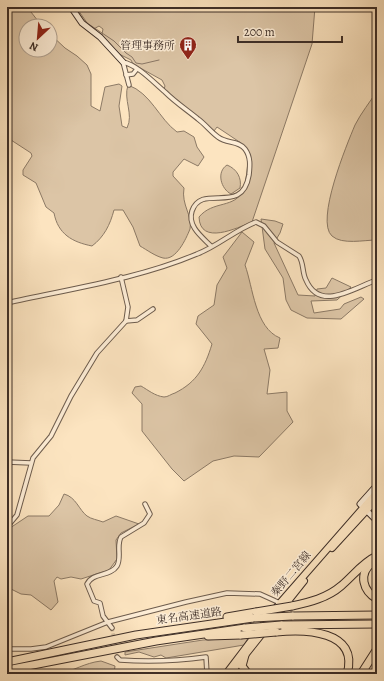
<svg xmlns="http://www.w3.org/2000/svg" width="384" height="681" viewBox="0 0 384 681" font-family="Alegreya,'Noto Serif JP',serif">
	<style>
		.green { fill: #dcc5a6; stroke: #8c7a66 }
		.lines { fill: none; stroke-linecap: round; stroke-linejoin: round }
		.stream { stroke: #897664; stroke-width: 1 }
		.street-tunnel { stroke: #d6c0a1; stroke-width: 3.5; stroke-dasharray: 3.5 2; stroke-linecap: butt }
		.street-casing { stroke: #6d5c4d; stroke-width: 5.5 }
		.secondary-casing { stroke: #3d2e27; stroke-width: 7 }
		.primary-casing { stroke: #3d2e27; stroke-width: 8 }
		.highway-casing { stroke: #3d2e27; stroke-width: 9 }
		.street { stroke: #fdedd6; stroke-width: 3.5 }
		.secondary { stroke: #fdedd6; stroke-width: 5 }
		.primary { stroke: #fce4c0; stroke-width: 6 }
		.highway { stroke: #fce4c0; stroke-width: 7 }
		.highway-bridge-casing { stroke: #3d2e27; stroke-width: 9; stroke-linecap: butt }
		.highway-bridge { stroke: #fce4c0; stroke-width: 7 }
		.labels { text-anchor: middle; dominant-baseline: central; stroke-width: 3; stroke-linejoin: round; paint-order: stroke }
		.poi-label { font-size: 11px; fill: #3d2e27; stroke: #fdedd6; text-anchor: end }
		.street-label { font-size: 11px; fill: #3d2e27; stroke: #fdedd6 }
	</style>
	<rect width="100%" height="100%" fill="#fce4c0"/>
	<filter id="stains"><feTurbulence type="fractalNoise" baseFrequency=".005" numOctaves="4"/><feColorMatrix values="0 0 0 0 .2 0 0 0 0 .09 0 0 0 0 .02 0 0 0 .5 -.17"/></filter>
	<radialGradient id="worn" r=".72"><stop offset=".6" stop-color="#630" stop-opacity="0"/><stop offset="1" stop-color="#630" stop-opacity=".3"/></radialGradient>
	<!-- green -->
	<g class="green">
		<path d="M 7,7 L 27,7 L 42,26 L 26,26 L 26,50 L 50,50 L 50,34 L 65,48 L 77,56 L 87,65 L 91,74 L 91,106 L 100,111 L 105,87 L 119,84 L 122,86 L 119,106 L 122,126 L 127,128 C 134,114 123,100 128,85 C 151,93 159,119 177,132 L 184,131 L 194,137 L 197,147 L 204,157 L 198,166 L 184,159 L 173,172 L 173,176 L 184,188 C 181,205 193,216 190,229 C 186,239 176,261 163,258 C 155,256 147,250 140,246 L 133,227 L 123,210 L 114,210 C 110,225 104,237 92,246 C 72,242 58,234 54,213 L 46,207 L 36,183 L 23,175 L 23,170 L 32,156 L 31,153 L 11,140 L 7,146 Z"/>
		<path d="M 76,7 L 315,7 L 312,44 L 252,222 C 237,228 200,246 199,217 C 213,200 235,209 243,190 C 247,180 247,166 249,155 L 241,143 L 217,127 L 214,131 L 164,89 L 165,86 L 162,80 L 133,64 L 131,60 L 119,54 L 101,39 L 103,29 L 99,26 L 92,30 Z"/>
		<path d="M 377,91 L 377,240 C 364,240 342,245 332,236 C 315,221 347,144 355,125 C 361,113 370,102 377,91 Z"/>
		<path d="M 227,165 C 237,169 242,178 240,188 L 231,194 C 221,189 216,172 227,165 Z"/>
		<path d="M 261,219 L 275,221 L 283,224 L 280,233 L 274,243 L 298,295 L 315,296 L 317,289 L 326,288 L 332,278 L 351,287 L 337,300 L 311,301 L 314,313 L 340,309 L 344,304 L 361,297 L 364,299 L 341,319 L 307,318 L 291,310 L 286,300 L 283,278 L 265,249 Z"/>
		<path d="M 242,232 L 254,242 L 245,265 C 253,287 255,328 280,338 L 278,348 L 264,349 L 270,370 L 267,394 L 287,392 L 287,411 L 293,422 L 259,457 L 234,456 L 213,461 L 184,481 L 172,469 L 142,431 L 142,404 L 132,393 L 135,387 L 141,386 C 148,390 155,396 164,397 C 168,397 171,394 175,393 C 197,382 205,367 212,344 L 196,324 L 198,316 L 214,305 L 217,285 L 227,268 L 223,257 Z"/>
		<path d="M 64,494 C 76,497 79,510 87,516 C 91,519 98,520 103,522 L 116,516 L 139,524 L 121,533 L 116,540 L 117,559 L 109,570 L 81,579 L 71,577 L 61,579 L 57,577 L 54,581 L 58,602 L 51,610 L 31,595 L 21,594 L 7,587 L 7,530 L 28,516 L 49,516 L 59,505 Z"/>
		<path d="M 248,638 L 244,645 L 166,658 L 161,655 L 154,657 L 139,652 L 125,655 L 125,652 L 203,640 Z"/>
		<path d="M 101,661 L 115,666 L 114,674 L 58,674 C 74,671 84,663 101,661 Z"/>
	</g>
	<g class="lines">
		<!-- stream -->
		<path class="stream" d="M 75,7 L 84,21 L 114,41 L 126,53 L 132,57 L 136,63 L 142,64 L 159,60"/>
		<!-- street-tunnel -->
		<path class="street-tunnel" d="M 112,628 L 117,657"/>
		<!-- street casing -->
		<g class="street-casing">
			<g id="street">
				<path d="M 126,75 L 133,74 L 137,69"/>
				<path d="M 129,85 L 123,62 C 139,66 153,82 165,92 C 175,102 187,110 198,119 C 205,124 211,132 218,137 C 227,144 238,140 245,149 C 251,157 250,166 249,175 C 242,217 202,182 192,211 C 187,226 202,237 211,246"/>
				<path d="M 7,303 C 69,289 138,279 197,254 C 218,246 235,230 256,222 L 264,226 L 277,242 L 299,256 C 304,263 302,273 306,280 C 320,313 355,287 377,280"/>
				<path d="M 126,321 L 137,320 L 153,309"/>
				<path d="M 7,462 L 31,463"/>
				<path d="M 7,527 L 17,515 L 33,458 L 51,436 L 71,396 L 97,353 L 126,321 L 128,307 L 121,277"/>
				<path d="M 112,628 L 103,616 L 100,603 L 94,601 L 87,584 C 93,572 110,577 117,566 C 122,557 116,546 121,537 L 144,523 L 150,514 L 145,504"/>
				<path d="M 7,649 L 31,649 L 46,647 L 108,622 L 186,602 L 227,593 L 260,594 L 280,603"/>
				<path d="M 117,657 L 120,660 C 149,662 177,661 206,657 L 207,674"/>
			</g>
		</g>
		<!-- secondary casing -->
		<g class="secondary-casing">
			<g id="secondary">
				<path d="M 71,7 L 82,23 L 100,37 L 123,62"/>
				<path d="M 377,485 L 360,504 L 377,521"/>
			</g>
		</g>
		<!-- primary casing -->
		<g class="primary-casing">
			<g id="primary">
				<path d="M 332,548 L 377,499"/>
				<path d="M 226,674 L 280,603 L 377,492"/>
				<path d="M 230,674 L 304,581"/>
			</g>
		</g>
		<!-- highway casing -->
		<g class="highway-casing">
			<g id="highway">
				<path d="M 372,563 C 358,574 363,591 377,599"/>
				<path d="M 292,606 C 310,602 327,598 341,586 C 353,576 363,562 377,556"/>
				<path d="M 292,616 L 377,615"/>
				<path d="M 227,617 L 256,612"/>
				<path d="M 281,625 L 377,624"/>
				<path d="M 276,632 C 304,629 360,630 347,674"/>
				<path d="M 208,636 L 241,635"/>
				<path d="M 245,655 L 242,666 L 248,674"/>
				<path d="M 7,662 L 136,635 L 253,618"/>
				<path d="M 7,670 L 156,641 L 245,628"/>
				<path d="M 233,671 L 243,674"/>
				<path d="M 361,674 L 377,649"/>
			</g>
		</g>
		<!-- street -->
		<use href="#street" class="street"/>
		<!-- secondary -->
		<use href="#secondary" class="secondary"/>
		<!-- primary -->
		<use href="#primary" class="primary"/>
		<!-- highway -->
		<use href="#highway" class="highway"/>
		<!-- highway-bridge casing -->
		<g class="highway-bridge-casing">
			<g id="highway-bridge">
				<path d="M 256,612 L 292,606"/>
				<path d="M 253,618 L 292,616"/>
				<path d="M 245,628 L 281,625"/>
				<path d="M 241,635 L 276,632"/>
			</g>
		</g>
		<!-- highway-bridge -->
		<use href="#highway-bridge" class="highway-bridge"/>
	</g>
	<!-- icons -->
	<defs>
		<g id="building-pin" transform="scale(0.9)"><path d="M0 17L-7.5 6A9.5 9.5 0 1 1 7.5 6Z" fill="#8f2418" stroke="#fdedd6"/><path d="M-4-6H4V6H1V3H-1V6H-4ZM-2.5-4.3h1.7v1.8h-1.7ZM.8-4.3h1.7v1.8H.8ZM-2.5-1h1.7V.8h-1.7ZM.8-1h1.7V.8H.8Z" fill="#fff"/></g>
	</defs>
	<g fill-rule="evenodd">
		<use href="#building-pin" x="188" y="45"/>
	</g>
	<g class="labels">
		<!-- poi labels -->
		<g class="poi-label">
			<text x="175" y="45">管理事務所</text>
		</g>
		<!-- street labels -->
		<g class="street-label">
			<text transform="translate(291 574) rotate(-50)">秦野二宮線</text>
			<text transform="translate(189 616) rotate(-8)">東名高速道路</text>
		</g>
	</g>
	<!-- margin -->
	<rect width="384" height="681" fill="none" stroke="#fce4c0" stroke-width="24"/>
	<rect x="8" y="8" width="368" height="665" fill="none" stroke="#3d2e27" stroke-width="2"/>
	<rect x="12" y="12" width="360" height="657" fill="none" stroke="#3d2e27"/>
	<!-- north arrow -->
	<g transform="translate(38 38) rotate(206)"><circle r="19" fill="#fdedd6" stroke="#b0a190"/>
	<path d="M0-3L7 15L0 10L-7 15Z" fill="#8f2418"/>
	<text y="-6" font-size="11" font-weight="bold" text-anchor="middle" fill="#3d2e27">N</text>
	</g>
	<!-- scale -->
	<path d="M238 36v6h104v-6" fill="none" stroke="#3d2e27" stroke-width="2"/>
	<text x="244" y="36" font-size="12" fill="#3d2e27" stroke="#fdedd6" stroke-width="3" paint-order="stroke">200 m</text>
	<rect width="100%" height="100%" filter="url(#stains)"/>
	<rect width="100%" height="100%" fill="url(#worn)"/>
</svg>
